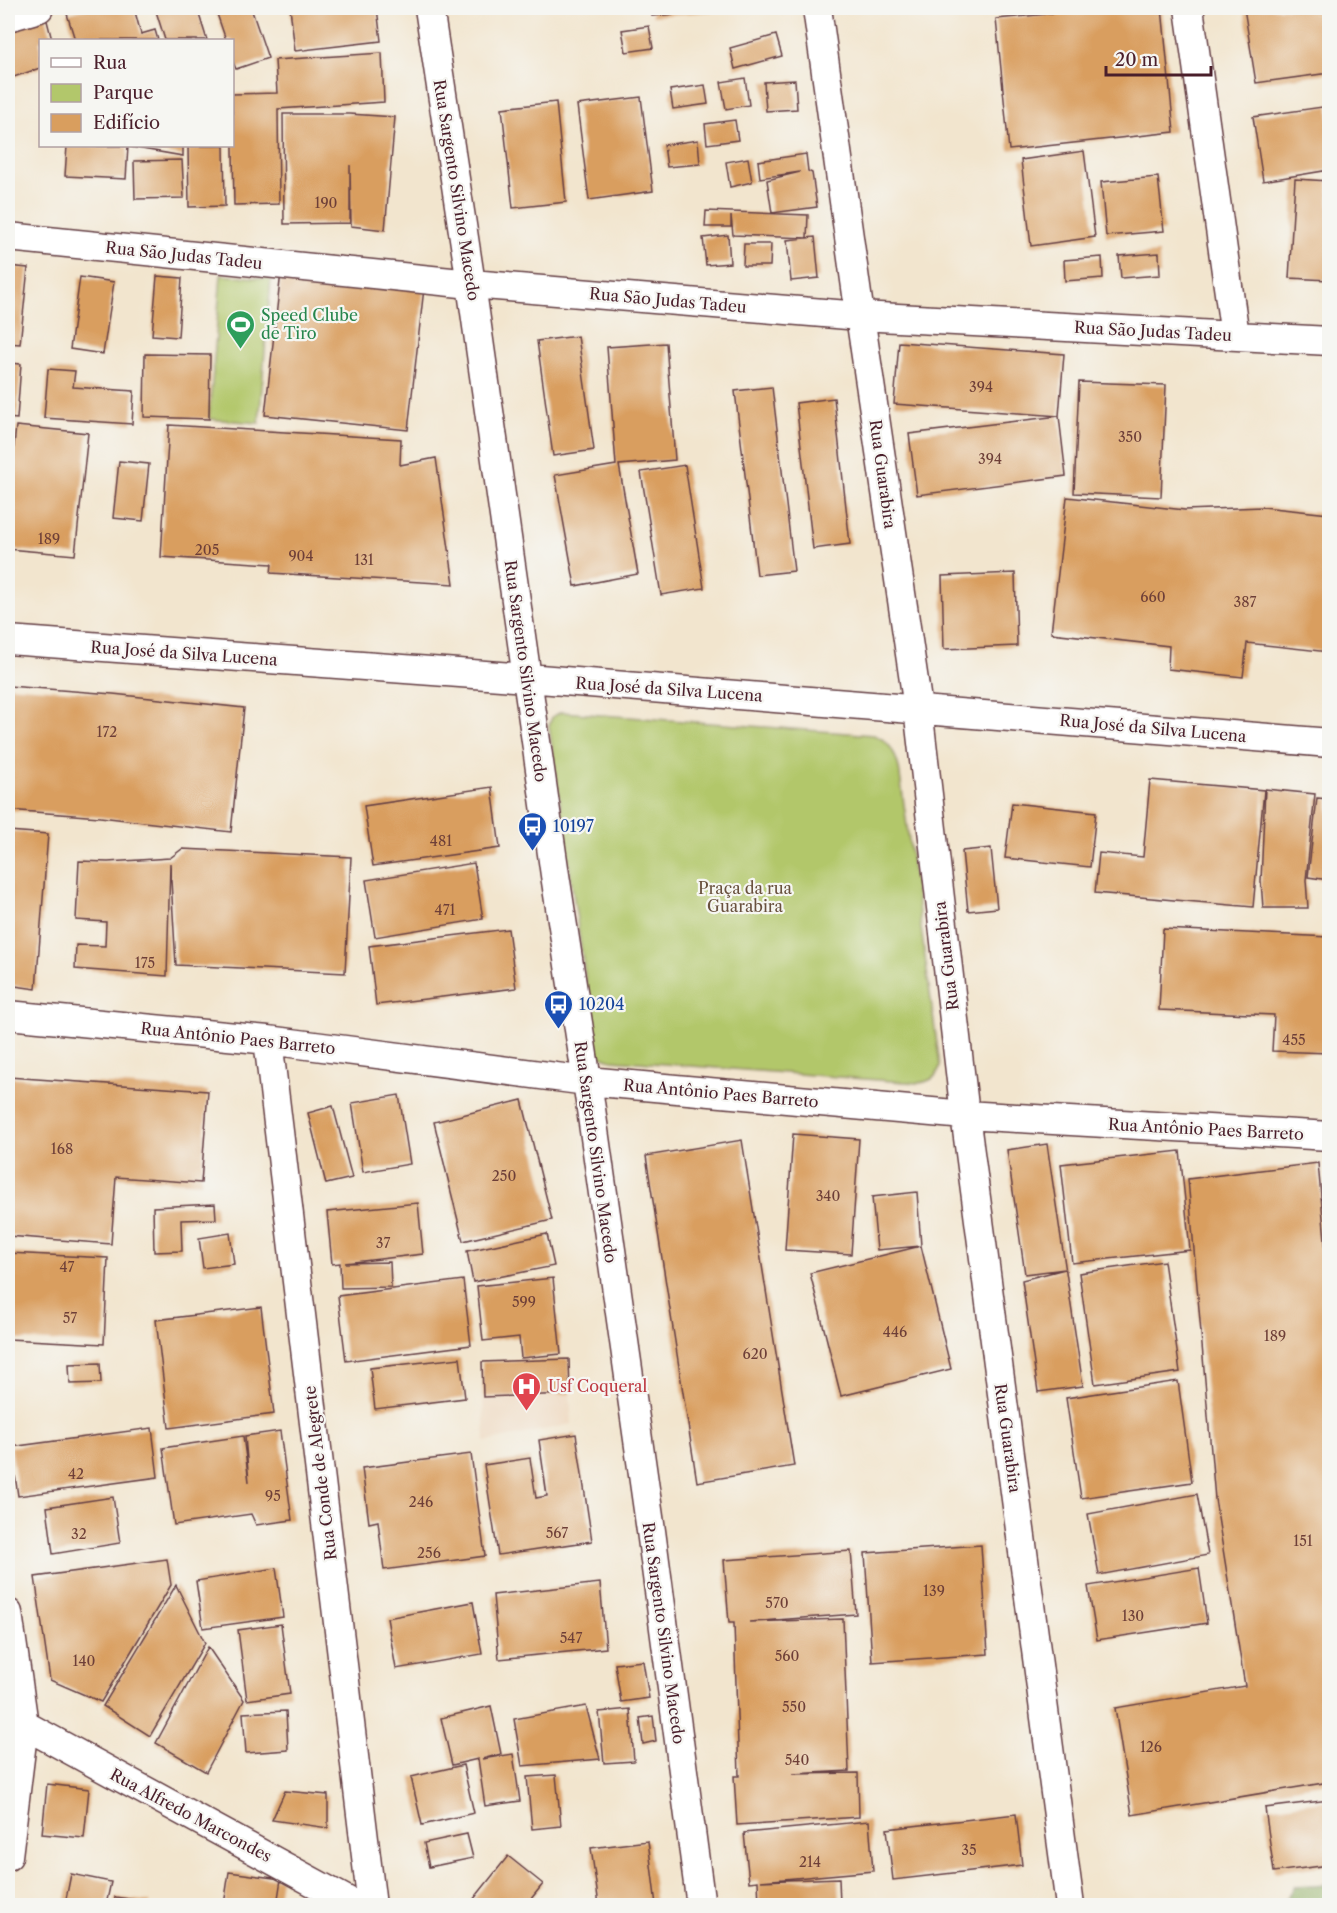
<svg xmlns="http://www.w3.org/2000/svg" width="1337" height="1913" viewBox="0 0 1337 1913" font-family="'Libre Caslon Text',serif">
<rect width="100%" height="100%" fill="#f6f6f2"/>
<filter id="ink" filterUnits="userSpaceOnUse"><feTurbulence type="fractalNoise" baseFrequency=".0167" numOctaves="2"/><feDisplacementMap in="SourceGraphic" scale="12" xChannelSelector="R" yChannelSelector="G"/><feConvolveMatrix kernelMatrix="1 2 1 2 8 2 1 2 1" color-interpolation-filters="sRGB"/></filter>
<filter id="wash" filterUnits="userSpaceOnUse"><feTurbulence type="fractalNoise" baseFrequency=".008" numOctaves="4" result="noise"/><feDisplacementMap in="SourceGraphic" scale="24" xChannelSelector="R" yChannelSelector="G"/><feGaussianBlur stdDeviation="1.35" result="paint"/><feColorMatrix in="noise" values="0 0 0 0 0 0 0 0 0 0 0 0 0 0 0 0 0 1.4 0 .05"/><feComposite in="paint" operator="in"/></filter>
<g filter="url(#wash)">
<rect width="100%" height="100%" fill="#f2e5ce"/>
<path fill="#eed6bb" d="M570,1394L572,1424L485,1442L483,1397Z"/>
<path fill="#b2c76b" stroke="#7e734b" stroke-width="1.5" d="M221,275L271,279L259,423L209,419Z
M561,712L874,735C890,741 895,753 899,768L940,1066C938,1077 929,1082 918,1083L612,1060L600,1056L595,1045L549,726L552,717Z"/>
<path fill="#8dac5f" stroke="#6c6645" stroke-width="1.5" d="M1329,1885V1905H1281L1294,1887Z"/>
<g id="blocks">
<path fill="#d99e5e" d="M89,8H134L141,34L155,30L158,40H75L67,14Z
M155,8H197L207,40H165Z
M215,8H251L268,58L236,69L232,60V40H226Z
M290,8H377L381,41L295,51Z
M652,8H740V9L652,16Z
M1109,8H1162L1174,132L1009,150L996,19Z
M1244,8H1329V73L1256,83Z
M45,13L52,40H40V68L8,79V26Z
M649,26L653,48L626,52L622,30Z
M776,35L782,56L735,69L730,48Z
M382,53L384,102L278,109L279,204L234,205L232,94L277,93L275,60Z
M745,78L749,105L726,109L721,82Z
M795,80L797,109L766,111L764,82Z
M705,85L708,104L673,109L670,90Z
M641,97L653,191L589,200L577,105Z
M556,102L566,202L513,208L502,108Z
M1329,106V170L1263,181L1253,117Z
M283,114H349L395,117L385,230L351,226L350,165V223L284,224Z
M735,120L738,140L707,144L705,124Z
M698,140L700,164L667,167L664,145Z
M67,146H128L126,179L65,176Z
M131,146H183V156L131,147Z
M188,146H224L225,206L189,207Z
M1084,151L1095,237L1031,246L1021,160Z
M806,154L808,171L812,173L817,207L772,213L767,180L800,172L760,178L758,161Z
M748,158L752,182L730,187L726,162Z
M182,160L184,198L135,199L134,161Z
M1158,177L1164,231L1106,236L1101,182Z
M1295,179L1329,181V280L1289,278Z
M706,211L808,215L807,238L733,235L731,216V227H705Z
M728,235L730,263L706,265L703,238Z
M815,237L819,278L791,281L787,240Z
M744,244H771L770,266H743Z
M1159,253L1160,275L1121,278L1119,256Z
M1102,257L1103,278L1065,281L1064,260Z
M8,266L28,268L20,344L8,343Z
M281,272L424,288L408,430L265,415Z
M157,276L182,278L178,337L152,335Z
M80,277L114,282L103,354L70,349Z
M578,336L594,450L553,456L537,341Z
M899,342L1064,354L1059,416L1066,476L917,495L909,434L1059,416L894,404Z
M666,343L675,460L619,465L638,574L575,586L555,475L616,465L607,347Z
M145,354L210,355L209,419L144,417Z
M8,363L21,364L17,419L8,418Z
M48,369L75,371L73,387L134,391L132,424L44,418Z
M1079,382L1166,385L1161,497L1074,493Z
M772,387L794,571L757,575L735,391Z
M834,398L850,544L813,549L796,403Z
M169,425L401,439L400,465L436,458L454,584L271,573L272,564L161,557Z
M16,426L88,433L75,555L8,549V505Z
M119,461L149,464L143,521L113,518Z
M685,465L704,588L661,595L641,472Z
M1067,497L1185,510L1263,507L1329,514V652L1247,643L1243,677L1168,669L1169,646L1051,633Z
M1015,573L1017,646L944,649L942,576Z
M8,686L113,694L244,708L231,832L100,817L8,810Z
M1150,780L1264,790L1253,907L1095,893L1099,853L1143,857Z
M492,787L500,848L373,866L364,806Z
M1265,789L1315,794L1306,880L1308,908H1263L1261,881Z
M1317,798L1329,799V880L1308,877Z
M1012,803L1096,812L1090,867L1005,858Z
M8,831L48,834L36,989L8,985Z
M991,848L997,908L968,911L962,851Z
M182,849L351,857L345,973L176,965L170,863L167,976L75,969L76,945L105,946L106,922L76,920L79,861L108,862L170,858Z
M474,863L483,919L375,937L366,880Z
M508,929L516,988L376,1005L369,946Z
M1163,929L1329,937V1053L1272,1051L1274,1015L1159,1010Z
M8,1077L208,1091L201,1183L116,1177L111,1244L8,1236Z
M399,1095L410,1164L363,1172L352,1103Z
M522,1100L552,1220L463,1241L434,1122Z
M333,1106L352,1178L326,1184L308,1113Z
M793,1134L859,1139L851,1254L785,1250Z
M742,1140L794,1466L697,1482L646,1156Z
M1047,1144L1083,1386L1038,1392L1022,1280L1065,1269L1025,1274L1007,1150Z
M1180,1151L1190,1250L1072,1263L1061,1164Z
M1318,1163L1329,1284V1782L1132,1815L1115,1708L1245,1686L1215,1499L1188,1179Z
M917,1192L921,1246L951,1369L841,1396L810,1273L921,1246L877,1250L872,1197Z
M418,1203L423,1254L345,1263L390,1262L391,1287L341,1288L340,1263L332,1264L327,1212Z
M215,1204L216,1219L181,1220L182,1251L154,1252L153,1207Z
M230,1233L234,1264L203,1268L199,1238Z
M547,1234L554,1266L473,1282L467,1251Z
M8,1253L108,1258L104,1344L8,1339Z
M1164,1261L1180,1372L1095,1384L1079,1273Z
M553,1278L561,1354L521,1358L519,1337L483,1341L477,1286Z
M463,1280L471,1345L346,1361L338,1296Z
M261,1307L274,1414L169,1428L156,1320Z
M460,1358L465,1398L375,1409L370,1368Z
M569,1359L570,1394L483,1397L482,1362Z
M100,1363L101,1383L70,1384L69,1364Z
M1178,1381L1192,1482L1081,1498L1066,1398Z
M152,1428L158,1477L18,1496L11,1447Z
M280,1431L292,1520L256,1525L251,1514L174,1525L163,1448L243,1436L249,1482L245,1436Z
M576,1434L592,1541L498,1555L484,1465L530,1458L536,1498L547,1496L539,1440Z
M471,1454L485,1556L384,1570L378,1521L369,1523L362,1468Z
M1197,1494L1208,1555L1099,1575L1088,1514Z
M113,1497L120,1543L53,1554L47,1507Z
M981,1545L988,1654L872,1662L865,1553Z
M851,1551L856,1614L749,1622L843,1619L849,1771L793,1774L858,1773L859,1817L737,1825L734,1776H739L734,1623H729L724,1560Z
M167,1559L171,1585L101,1702L50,1680L35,1577Z
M276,1568L283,1617L203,1628L196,1581Z
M1199,1568L1207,1623L1097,1640L1088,1586Z
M600,1583L606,1648L499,1659L493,1595Z
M176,1585L205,1643L150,1736L103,1706Z
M473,1602L482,1654L396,1669L387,1618Z
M281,1624L290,1694L247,1700L238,1630Z
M208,1647L244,1700L206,1772L156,1743Z
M643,1661L649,1698L621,1702L615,1664Z
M491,1706L501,1754L482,1759L513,1754L520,1801L485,1806L478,1759L452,1765L441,1718Z
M586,1706L600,1759L522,1766L514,1719Z
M630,1709L634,1761L604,1763L599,1712Z
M286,1711L288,1750L246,1753L243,1713Z
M653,1716L656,1741L643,1744L640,1718Z
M463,1765L474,1813L422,1825L411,1777Z
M556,1775L561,1826L532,1829L527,1777Z
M47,1784L89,1789L84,1838L42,1834Z
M285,1791L328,1795V1828L272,1820Z
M1329,1800V1865L1274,1872L1265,1808Z
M1016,1814L1022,1865L893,1880L887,1829Z
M869,1821L873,1871L761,1881L839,1878L840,1905H759L758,1881L749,1882L744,1833Z
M467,1834L473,1858L429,1867L424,1843Z
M648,1841L656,1905H599L591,1848Z
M508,1856L543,1884L526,1905H469Z
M229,1872L281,1879L277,1905H224Z
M71,1874L111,1882L106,1905H74L65,1904Z
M115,1897L150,1902V1905H114Z"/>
</g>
</g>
<g filter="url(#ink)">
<use href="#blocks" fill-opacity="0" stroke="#633d43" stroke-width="1.5"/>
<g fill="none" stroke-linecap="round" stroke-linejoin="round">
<defs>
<path id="minor" d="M429,8L471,284L555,875L587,1081L651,1531L701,1906
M817,8L860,316L918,708L965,1115L1070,1906
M1189,8L1235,336
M8,17L39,8
M8,237L471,284L860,316L1330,341
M8,640L527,678L1330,743
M8,1015L268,1040L587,1081L965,1115L1330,1136
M268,1040L372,1906
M8,1613L24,1725L8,1856
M8,1716L357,1906"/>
</defs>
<use href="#minor" stroke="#633d43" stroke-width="31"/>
<use href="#minor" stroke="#fff" stroke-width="28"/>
</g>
</g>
<defs>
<symbol id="stadium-pin" viewBox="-11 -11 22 30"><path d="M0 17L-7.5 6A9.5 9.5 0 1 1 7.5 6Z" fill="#2e9e5b" stroke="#f6f6f2"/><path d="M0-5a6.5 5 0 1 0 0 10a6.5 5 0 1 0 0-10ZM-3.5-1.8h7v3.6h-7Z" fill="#fff"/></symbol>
<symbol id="bus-pin" viewBox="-11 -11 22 30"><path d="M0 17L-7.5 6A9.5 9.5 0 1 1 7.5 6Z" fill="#1a4fb4" stroke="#f6f6f2"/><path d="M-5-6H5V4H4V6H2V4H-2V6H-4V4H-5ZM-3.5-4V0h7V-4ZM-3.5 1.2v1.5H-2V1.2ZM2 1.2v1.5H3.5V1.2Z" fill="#fff"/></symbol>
<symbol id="hospital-pin" viewBox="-11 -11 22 30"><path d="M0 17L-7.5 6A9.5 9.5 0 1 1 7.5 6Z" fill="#e0444e" stroke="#f6f6f2"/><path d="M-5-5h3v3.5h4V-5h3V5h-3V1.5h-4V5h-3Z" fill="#fff"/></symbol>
</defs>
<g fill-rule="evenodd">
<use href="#stadium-pin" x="224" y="308" width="33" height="45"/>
<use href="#bus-pin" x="516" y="810" width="33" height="45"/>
<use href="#bus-pin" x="542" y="988" width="33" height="45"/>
<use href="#hospital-pin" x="510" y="1370" width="33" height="45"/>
</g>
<g text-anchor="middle" stroke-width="4.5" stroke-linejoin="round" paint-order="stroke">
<g font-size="14" fill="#6e3f38">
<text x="326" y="208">190</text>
<text x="981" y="392">394</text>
<text x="1130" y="442">350</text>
<text x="990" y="464">394</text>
<text x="49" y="544">189</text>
<text x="207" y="555">205</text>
<text x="301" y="561">904</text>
<text x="364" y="565">131</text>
<text x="1153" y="602">660</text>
<text x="1245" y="607">387</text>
<text x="107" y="737">172</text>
<text x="441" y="846">481</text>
<text x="445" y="915">471</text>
<text x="145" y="968">175</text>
<text x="1294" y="1045">455</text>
<text x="62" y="1154">168</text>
<text x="504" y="1181">250</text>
<text x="828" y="1201">340</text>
<text x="383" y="1248">37</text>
<text x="67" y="1272">47</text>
<text x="524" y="1307">599</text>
<text x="70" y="1323">57</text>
<text x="895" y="1337">446</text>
<text x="1275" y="1341">189</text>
<text x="755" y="1359">620</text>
<text x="76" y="1479">42</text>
<text x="273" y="1501">95</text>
<text x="421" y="1507">246</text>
<text x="557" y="1538">567</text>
<text x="79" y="1539">32</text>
<text x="1303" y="1546">151</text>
<text x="429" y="1558">256</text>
<text x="934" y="1596">139</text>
<text x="777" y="1608">570</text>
<text x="1133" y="1621">130</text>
<text x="571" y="1643">547</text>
<text x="787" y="1661">560</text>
<text x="84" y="1666">140</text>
<text x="794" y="1712">550</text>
<text x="1151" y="1752">126</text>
<text x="797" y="1765">540</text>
<text x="969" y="1855">35</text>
<text x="810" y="1867">214</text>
</g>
<g font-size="16" fill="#4a1f2b" stroke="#f6f6f2">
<text transform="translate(457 190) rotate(81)" y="6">Rua Sargento Silvino Macedo</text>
<text transform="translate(184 255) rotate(6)" y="6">Rua São Judas Tadeu</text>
<text transform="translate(668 300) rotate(5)" y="6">Rua São Judas Tadeu</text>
<text transform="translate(1153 331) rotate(3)" y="6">Rua São Judas Tadeu</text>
<text transform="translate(883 474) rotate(82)" y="6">Rua Guarabira</text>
<text transform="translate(184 653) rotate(4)" y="6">Rua José da Silva Lucena</text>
<text transform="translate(526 671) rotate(82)" y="6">Rua Sargento Silvino Macedo</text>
<text transform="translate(669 689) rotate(4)" y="6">Rua José da Silva Lucena</text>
<text transform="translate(1153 728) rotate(5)" y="6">Rua José da Silva Lucena</text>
<text transform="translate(946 956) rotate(-97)" y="6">Rua Guarabira</text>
<text transform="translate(238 1038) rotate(6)" y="6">Rua Antônio Paes Barreto</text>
<text transform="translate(721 1093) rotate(5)" y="6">Rua Antônio Paes Barreto</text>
<text transform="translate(1206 1129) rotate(3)" y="6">Rua Antônio Paes Barreto</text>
<text transform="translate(596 1152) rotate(82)" y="6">Rua Sargento Silvino Macedo</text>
<text transform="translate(1008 1438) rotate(82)" y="6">Rua Guarabira</text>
<text transform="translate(320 1473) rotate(-97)" y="6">Rua Conde de Alegrete</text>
<text transform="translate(664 1633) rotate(82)" y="6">Rua Sargento Silvino Macedo</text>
<text transform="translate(191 1815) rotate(28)" y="6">Rua Alfredo Marcondes</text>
</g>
<g font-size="16" fill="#27864d" stroke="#f6f6f2" text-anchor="start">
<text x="261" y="321">Speed Clube<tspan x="261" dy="18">de Tiro</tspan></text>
</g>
<g font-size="16" fill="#164399" stroke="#f6f6f2" text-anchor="start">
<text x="553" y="832">10197</text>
<text x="579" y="1010">10204</text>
</g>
<g font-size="16" fill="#69513e" stroke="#f6f6f2">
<text x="745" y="894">Praça da rua<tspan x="745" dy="18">Guarabira</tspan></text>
</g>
<g font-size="16" fill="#be3a42" stroke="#f6f6f2" text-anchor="start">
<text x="548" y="1392">Usf Coqueral</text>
</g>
</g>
<rect width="1337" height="1913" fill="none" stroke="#f6f6f2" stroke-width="30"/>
<rect x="39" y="39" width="195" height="108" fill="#f6f6f2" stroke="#b1a0a2" stroke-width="1.5"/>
<rect x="51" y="58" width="30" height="9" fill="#ffffff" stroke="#b1a0a2" stroke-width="1.5"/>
<text x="93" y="69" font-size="18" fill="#4a1f2b">Rua</text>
<rect x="51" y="84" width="30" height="18" fill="#b2c76b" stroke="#b1a0a2" stroke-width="1.5"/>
<text x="93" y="99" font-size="18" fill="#4a1f2b">Parque</text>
<rect x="51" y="114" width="30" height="18" fill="#d99e5e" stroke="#b1a0a2" stroke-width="1.5"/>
<text x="93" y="129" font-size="18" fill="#4a1f2b">Edifício</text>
<path d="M1106 66v9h105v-9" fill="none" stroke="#4a1f2b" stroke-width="3"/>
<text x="1115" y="66" font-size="18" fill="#4a1f2b" stroke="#f6f6f2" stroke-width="4.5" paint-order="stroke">20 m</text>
</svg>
